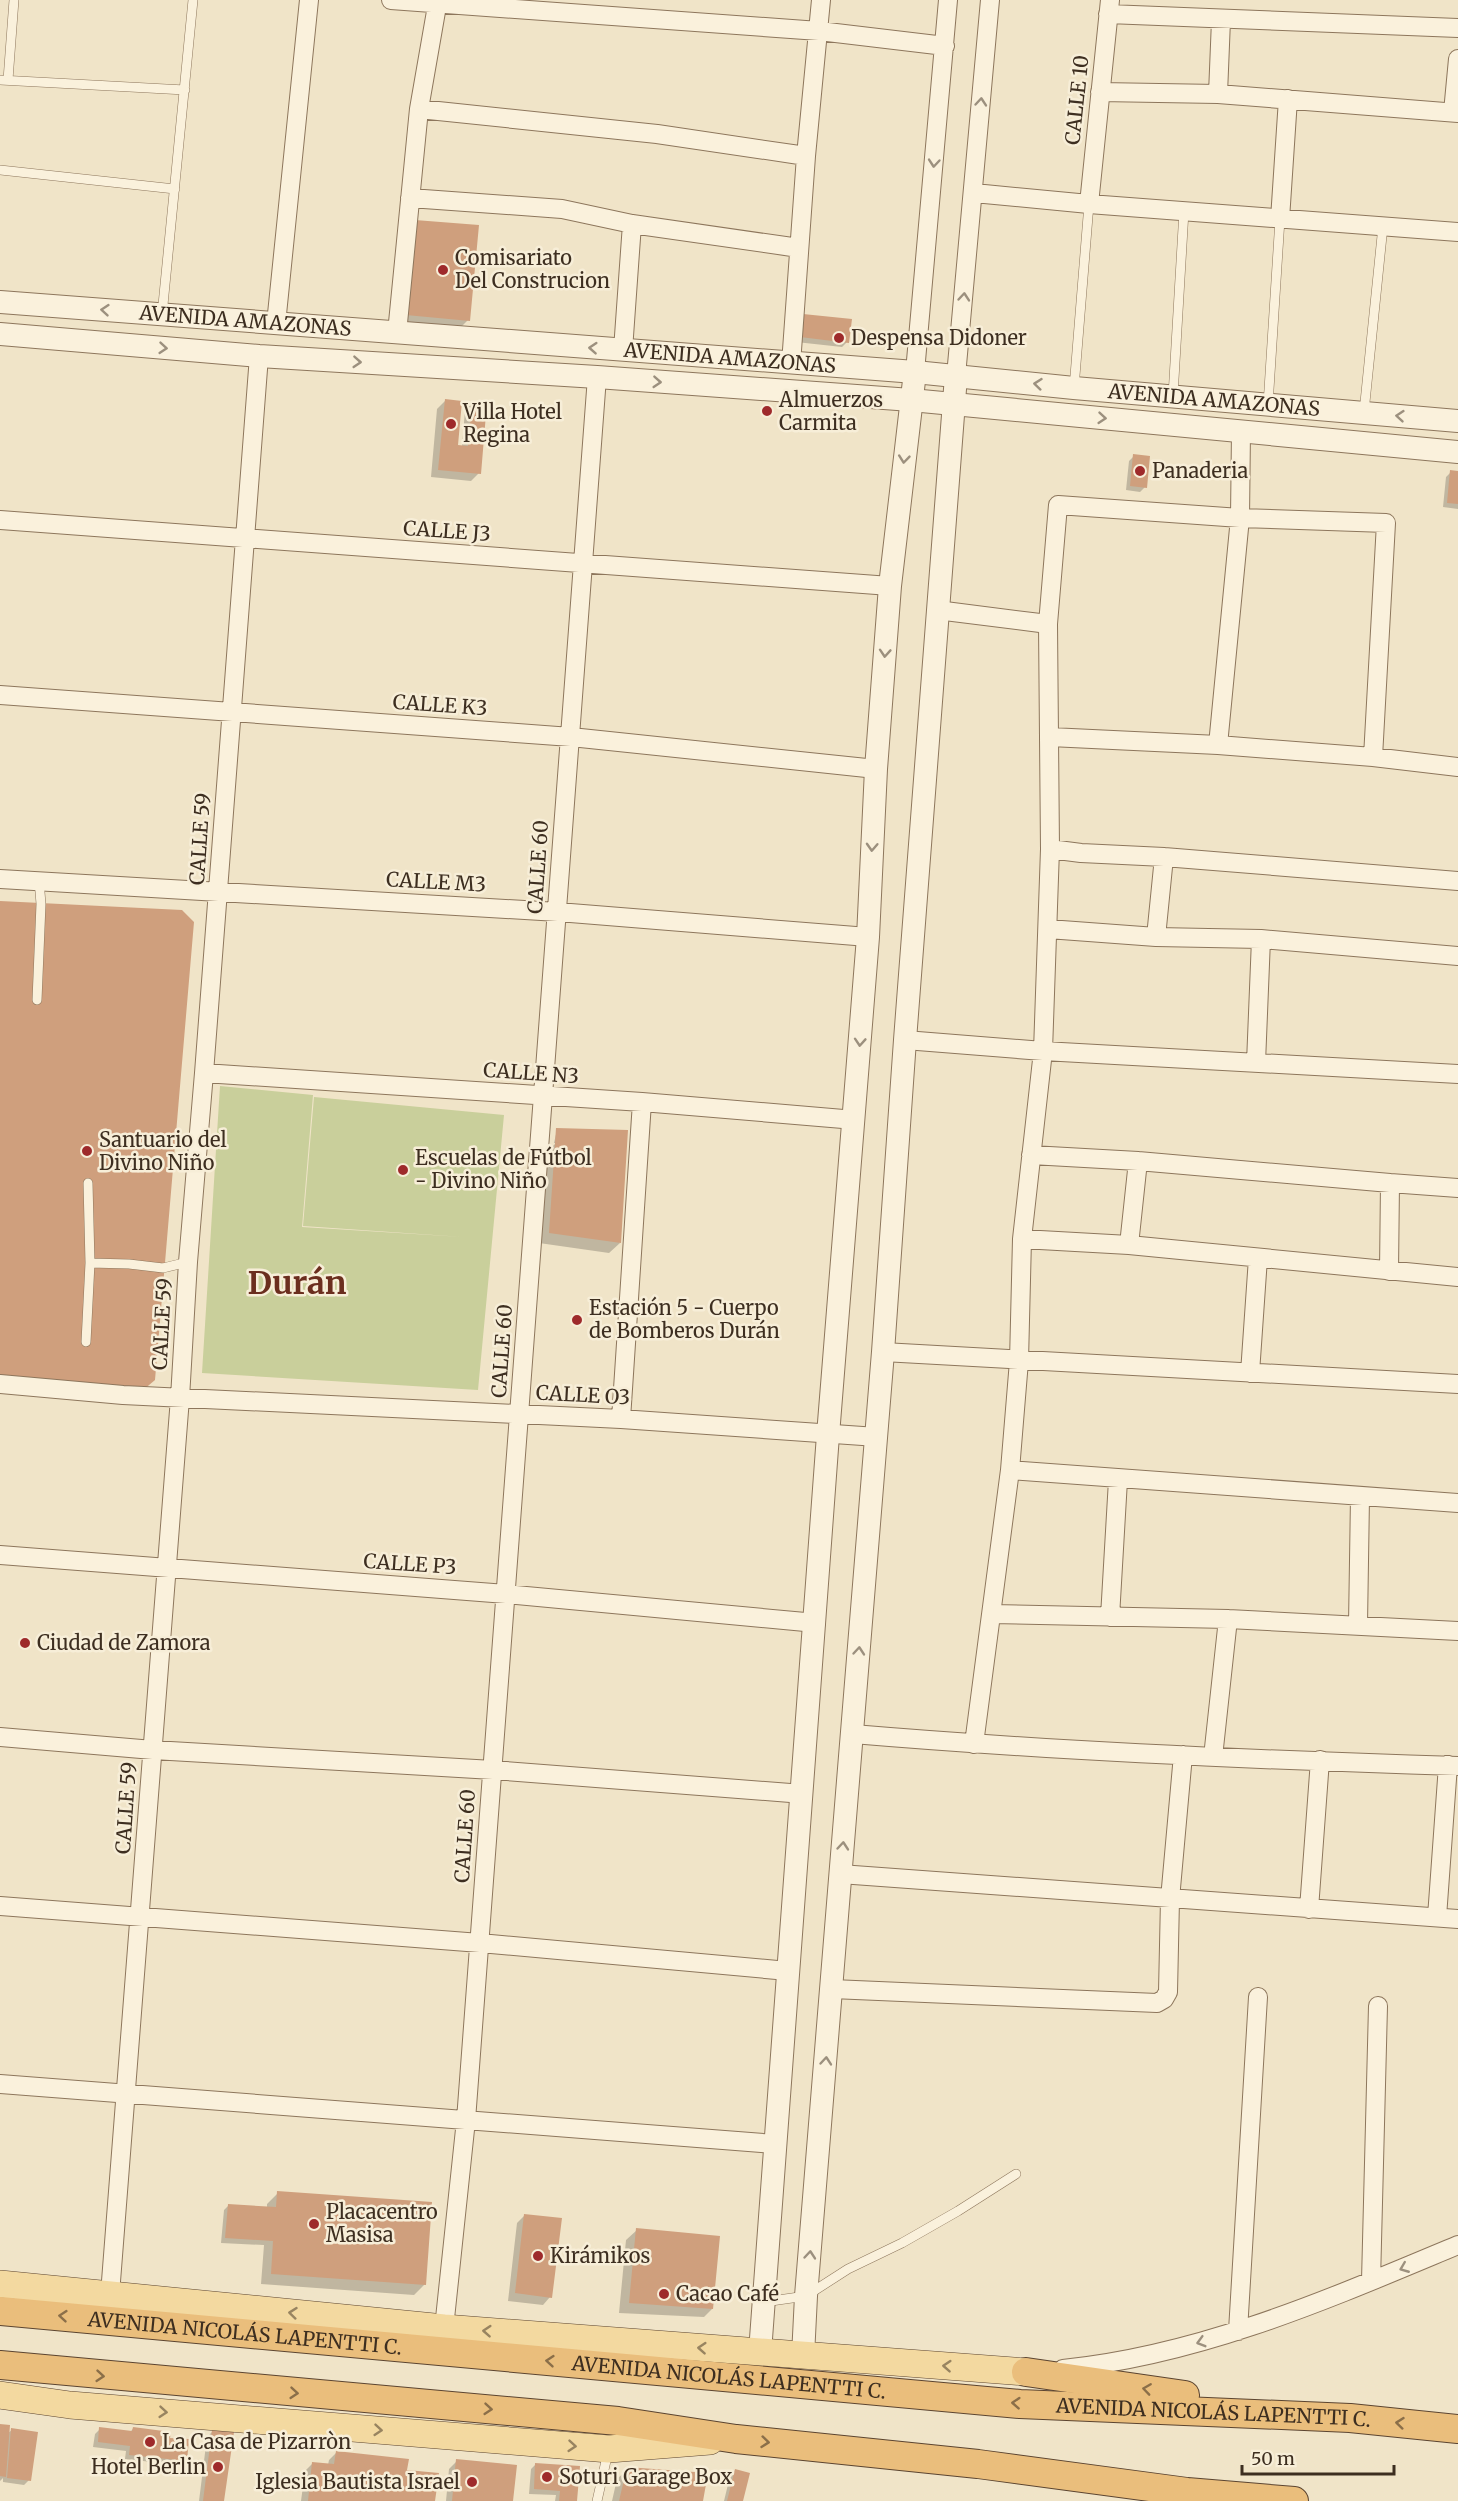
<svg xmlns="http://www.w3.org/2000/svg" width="1458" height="2501" viewBox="0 0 1458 2501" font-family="Merriweather,serif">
<rect width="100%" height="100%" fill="#f0e4c8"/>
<path fill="#c9cf9b" d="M220,1086L313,1095L302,1227L463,1237L303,1226L314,1097L504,1115L478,1390L202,1373Z"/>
<path fill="#0003" d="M478,227L468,320L460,328L399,322Z
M804,316L847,342L842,347L796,342Z
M445,401L457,447H462L465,410L473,402L479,473L471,481L431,477L437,409Z
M1134,456L1145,487L1140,492L1126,490L1129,461Z
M1451,472H1458V509L1443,507L1446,477Z
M557,1130L620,1243L609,1253L539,1243L545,1154L556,1143H554Z
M278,2193L425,2284L414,2295L261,2284L264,2245L221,2243L224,2210L229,2205L267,2208V2204Z
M525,2215L550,2297L543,2305L508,2301L517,2223Z
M637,2230L712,2309L704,2317L619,2313L626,2240Z
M0,2426L8,2433L12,2430L29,2480L24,2485L3,2482V2478L0,2481Z
M100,2429L130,2432L133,2429L185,2460L183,2462L164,2460L161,2463L125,2459L126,2451L93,2447L95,2434Z
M212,2432L223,2501H199L207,2437Z
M336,2453L406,2471L434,2501H301L305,2471L313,2463L328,2465L329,2460Z
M457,2461L511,2501H446L449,2469Z
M536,2464L575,2501H555L556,2495L529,2494L531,2469Z
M628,2469L702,2501H612L617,2479Z
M735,2471L742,2501H724L730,2476Z"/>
<path fill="#cf9f7d" d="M415,220L479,225L470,321L406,315Z
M803,314L852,319L849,343L800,337Z
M445,399L462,401L458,445L468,446L472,401L487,402L481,474L438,470Z
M1133,454L1150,456L1147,488L1130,486Z
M1450,470L1458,471V504L1447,503Z
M0,901L182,910L194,922L155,1380L142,1391L0,1380Z
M556,1128L628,1130L621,1243L549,1233Z
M277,2191L432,2202L426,2285L271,2274L273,2241L225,2238L228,2204L276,2207Z
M524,2214L562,2218L552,2298L515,2293Z
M636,2228L720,2236L713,2309L629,2303Z
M0,2424L10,2425L6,2477L0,2476Z
M99,2427L132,2431L133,2427L171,2432L170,2438L189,2439L187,2461L129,2455L130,2446L98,2442Z
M11,2428L38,2432L31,2481L7,2478Z
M212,2430L234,2432L224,2501H203Z
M336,2451L409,2459L407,2470L439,2473L435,2501H308L312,2462L334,2464Z
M456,2459L517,2465L513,2501H452Z
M535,2463L580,2466L577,2501H559L560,2491L534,2489Z
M627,2467L708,2473L703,2501H619Z
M735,2469L750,2473L743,2501H727Z"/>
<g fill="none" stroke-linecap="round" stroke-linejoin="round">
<defs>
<path id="service" d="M0,80L185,90
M8,80L14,0
M0,170L175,189
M162,315L193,0
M1074,388L1089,204
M1173,396L1184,211
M1268,405L1280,219
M1364,412L1383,226
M37,1000L41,904L39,880
M88,1183L90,1263L129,1264L163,1268L188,1262
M86,1342L90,1263
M764,2302L806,2296L848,2269L902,2243L958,2211L1016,2174
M597,2501L608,2452"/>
<path id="minor" d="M391,0L819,31L945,46
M1108,14L1458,28
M1100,92L1218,94L1458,113
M1218,94L1221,20
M419,109L657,134L806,156
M1453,112L1458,59
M974,193L1089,204L1458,232
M410,198L562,209L632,224
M1089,204L1110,0
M1280,219L1288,99
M276,324L309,0
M397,333L419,109L438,0
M623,350L632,224L799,248
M791,364L806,156L821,0
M915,372L948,0
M956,376L990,0
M0,520L890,586
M937,610L1048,624
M0,695L571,737L876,769
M1218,745L1240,518L1241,431
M1373,757L1458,767
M1050,849L1081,853L1164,857L1458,881
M0,879L558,912L868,937
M1048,929L1156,937L1164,857
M1156,937L1261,939L1256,1063
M1261,939L1458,956
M905,1040L1043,1051L1458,1074
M204,1073L642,1102L855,1120
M1031,1155L1138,1161L1390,1183L1389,1271
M1138,1161L1129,1245L1458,1277
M1390,1183L1458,1188
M1022,1239L1129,1245
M883,1352L1458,1384
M1250,1373L1258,1258
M0,1384L123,1395L621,1419L877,1437
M621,1419L642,1102
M1010,1470L1458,1503
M0,1555L506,1594L816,1623
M991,1614L1228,1619L1458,1631
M1110,1617L1118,1480
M1358,1625L1360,1497
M853,1734C1054,1751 1256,1760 1458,1766
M0,1737L153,1750L493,1770L803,1794
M974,1744L1010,1470L1019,1361L1022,1239L1043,1051L1050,849L1048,624L1058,505L1240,518L1386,523L1373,757L1218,745L1050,737
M1213,1757L1228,1619
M840,1874L1458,1919
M0,1906L480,1943L788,1971
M1309,1909L1320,1760
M1437,1917L1448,1765
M832,1989L1157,2003L1164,1999L1168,1992L1170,1899L1183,1755
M0,2084L775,2144
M1371,2281L1378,2006
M110,2294L180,1398L188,1262L204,1073L259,356
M444,2328L466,2120L597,377
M1238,2331L1258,1997
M1063,2369C1202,2355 1331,2298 1458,2245"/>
<g id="tertiary">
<path id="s1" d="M0,302L915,372L1074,388L1458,421"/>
<path d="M0,334L259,356L597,377L911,400L1458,452"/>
<path d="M760,2352L828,1435L868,937L876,769L890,586L915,372"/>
<path d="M803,2356L806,2296L883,1352L905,1040L956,376"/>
</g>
<path id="primary" d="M0,2284L444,2328L1026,2372
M0,2395L70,2405L609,2449L710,2441"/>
<g id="trunk">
<path id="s2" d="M0,2311L1020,2404L1350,2418L1458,2429"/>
<path d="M0,2365L618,2421L736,2439L978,2464L1187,2492L1294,2501"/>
<path d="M1026,2372L1185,2395"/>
</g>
</defs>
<use href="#service" stroke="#8d765c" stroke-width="10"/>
<use href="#minor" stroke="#8d765c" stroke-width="20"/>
<use href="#tertiary" stroke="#8d765c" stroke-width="24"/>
<use href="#primary" stroke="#5b4430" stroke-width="28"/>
<use href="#trunk" stroke="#5b4430" stroke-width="30"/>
<use href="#service" stroke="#faf1dc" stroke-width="9"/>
<use href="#minor" stroke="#faf1dc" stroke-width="18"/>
<use href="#tertiary" stroke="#faf1dc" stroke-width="22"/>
<use href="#primary" stroke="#f3d9a0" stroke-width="27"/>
<use href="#trunk" stroke="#eabe7c" stroke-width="28"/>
</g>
<defs><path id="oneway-chevron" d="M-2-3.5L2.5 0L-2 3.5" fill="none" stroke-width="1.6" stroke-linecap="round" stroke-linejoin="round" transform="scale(1.5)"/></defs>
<g stroke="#9c907e">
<use href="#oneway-chevron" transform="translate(981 102) rotate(-85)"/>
<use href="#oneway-chevron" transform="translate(934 163) rotate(95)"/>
<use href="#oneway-chevron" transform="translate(964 297) rotate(-85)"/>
<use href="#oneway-chevron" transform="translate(105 310) rotate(-175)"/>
<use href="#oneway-chevron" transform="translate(163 348) rotate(5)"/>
<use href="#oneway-chevron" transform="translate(593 348) rotate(-176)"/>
<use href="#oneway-chevron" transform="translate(357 362) rotate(4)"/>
<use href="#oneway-chevron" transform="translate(657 382) rotate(4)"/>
<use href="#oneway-chevron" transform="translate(1038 384) rotate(-174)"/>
<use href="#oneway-chevron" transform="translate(1400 416) rotate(-175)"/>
<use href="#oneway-chevron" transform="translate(1102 418) rotate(5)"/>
<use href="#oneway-chevron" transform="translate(904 459) rotate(96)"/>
<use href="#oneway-chevron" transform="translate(885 653) rotate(94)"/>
<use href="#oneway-chevron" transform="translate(872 847) rotate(93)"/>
<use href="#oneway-chevron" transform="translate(860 1042) rotate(94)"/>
<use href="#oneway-chevron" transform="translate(859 1651) rotate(-85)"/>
<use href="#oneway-chevron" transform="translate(843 1846) rotate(-85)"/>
<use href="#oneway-chevron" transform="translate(826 2061) rotate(-85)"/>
<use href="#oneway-chevron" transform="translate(810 2255) rotate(-85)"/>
<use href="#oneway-chevron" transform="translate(1404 2268) rotate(158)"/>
<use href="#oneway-chevron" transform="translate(1201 2342) rotate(164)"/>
</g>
<g stroke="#988460">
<use href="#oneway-chevron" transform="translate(293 2313) rotate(-174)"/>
<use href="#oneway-chevron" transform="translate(487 2331) rotate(-176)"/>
<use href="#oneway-chevron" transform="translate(702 2348) rotate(-176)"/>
<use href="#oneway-chevron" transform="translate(947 2366) rotate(-176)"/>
<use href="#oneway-chevron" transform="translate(163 2412) rotate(5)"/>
<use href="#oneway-chevron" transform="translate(378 2430) rotate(5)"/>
<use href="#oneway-chevron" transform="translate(572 2446) rotate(5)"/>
</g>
<g stroke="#8b6f49">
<use href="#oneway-chevron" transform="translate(63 2316) rotate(-175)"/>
<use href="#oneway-chevron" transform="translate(550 2361) rotate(-175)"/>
<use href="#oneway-chevron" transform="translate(100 2376) rotate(5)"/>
<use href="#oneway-chevron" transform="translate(1147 2389) rotate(-172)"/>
<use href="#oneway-chevron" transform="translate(294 2393) rotate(5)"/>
<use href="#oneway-chevron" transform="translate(1016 2403) rotate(-176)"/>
<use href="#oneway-chevron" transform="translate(488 2409) rotate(5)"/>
<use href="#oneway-chevron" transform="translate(1400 2423) rotate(-174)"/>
<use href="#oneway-chevron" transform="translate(765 2442) rotate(6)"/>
</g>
<g fill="#9e2a2b" stroke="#f7eed8" stroke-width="2">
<circle cx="443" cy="270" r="6"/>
<circle cx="839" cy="338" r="6"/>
<circle cx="767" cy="411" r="6"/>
<circle cx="451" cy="424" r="6"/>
<circle cx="1140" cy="471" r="6"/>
<circle cx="87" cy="1151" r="6"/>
<circle cx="403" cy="1170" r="6"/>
<circle cx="577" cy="1320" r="6"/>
<circle cx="25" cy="1643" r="6"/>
<circle cx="314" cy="2224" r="6"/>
<circle cx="538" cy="2256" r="6"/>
<circle cx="664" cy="2294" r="6"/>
<circle cx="150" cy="2442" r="6"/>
<circle cx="218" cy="2467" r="6"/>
<circle cx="547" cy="2477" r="6"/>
<circle cx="472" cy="2482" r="6"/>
</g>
<g text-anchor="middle" stroke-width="5" stroke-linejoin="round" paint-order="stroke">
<g font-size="20" fill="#3d2e20" stroke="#f7eed8">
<text transform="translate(1077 100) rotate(-84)" y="7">CALLE 10</text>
<text dy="7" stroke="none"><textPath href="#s1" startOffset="246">AVENIDA AMAZONAS</textPath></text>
<text dy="7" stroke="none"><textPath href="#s1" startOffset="732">AVENIDA AMAZONAS</textPath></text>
<text dy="7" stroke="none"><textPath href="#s1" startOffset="1218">AVENIDA AMAZONAS</textPath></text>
<text transform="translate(447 531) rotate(4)" y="7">CALLE J3</text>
<text transform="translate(440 705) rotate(4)" y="7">CALLE K3</text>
<text transform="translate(200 839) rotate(-86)" y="7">CALLE 59</text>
<text transform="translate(538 867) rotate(-86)" y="7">CALLE 60</text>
<text transform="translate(436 882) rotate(3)" y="7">CALLE M3</text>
<text transform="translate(531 1073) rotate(4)" y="7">CALLE N3</text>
<text transform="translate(162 1324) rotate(-87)" y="7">CALLE 59</text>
<text transform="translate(502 1351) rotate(-86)" y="7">CALLE 60</text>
<text transform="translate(583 1395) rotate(3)" y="7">CALLE O3</text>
<text transform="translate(410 1564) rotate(4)" y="7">CALLE P3</text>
<text transform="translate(126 1808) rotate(-86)" y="7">CALLE 59</text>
<text transform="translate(465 1836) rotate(-86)" y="7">CALLE 60</text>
<text dy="7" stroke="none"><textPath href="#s2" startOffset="246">AVENIDA NICOLÁS LAPENTTI C.</textPath></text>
<text dy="7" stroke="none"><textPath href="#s2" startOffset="732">AVENIDA NICOLÁS LAPENTTI C.</textPath></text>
<text dy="7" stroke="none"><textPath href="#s2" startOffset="1218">AVENIDA NICOLÁS LAPENTTI C.</textPath></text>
</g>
<g font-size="20" fill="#3d2e20" stroke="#f7eed8" text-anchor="start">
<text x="455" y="265">Comisariato<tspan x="455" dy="23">Del Construcion</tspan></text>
<text x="851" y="345">Despensa Didoner</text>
<text x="779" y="407">Almuerzos<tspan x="779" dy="23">Carmita</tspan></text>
<text x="463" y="419">Villa Hotel<tspan x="463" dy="23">Regina</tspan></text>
<text x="1152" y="478">Panaderia</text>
<text x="99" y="1147">Santuario del<tspan x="99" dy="23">Divino Niño</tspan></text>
<text x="415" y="1165">Escuelas de Fútbol<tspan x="415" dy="23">- Divino Niño</tspan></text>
<text x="589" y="1315">Estación 5 - Cuerpo<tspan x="589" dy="23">de Bomberos Durán</tspan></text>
<text x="37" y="1650">Ciudad de Zamora</text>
<text x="326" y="2219">Placacentro<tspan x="326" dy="23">Masisa</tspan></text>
<text x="550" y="2263">Kirámikos</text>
<text x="676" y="2301">Cacao Café</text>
<text x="162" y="2449">La Casa de Pizarròn</text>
<text x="206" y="2474" text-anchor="end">Hotel Berlin</text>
<text x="559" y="2484">Soturi Garage Box</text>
<text x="460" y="2489" text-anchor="end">Iglesia Bautista Israel</text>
</g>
<g font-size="32" font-weight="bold" fill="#6b2e1e" stroke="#f7eed8">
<text x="297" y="1294">Durán</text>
</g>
</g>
<path d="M1242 2465v9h152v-9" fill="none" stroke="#3d2e20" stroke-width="3"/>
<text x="1251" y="2465" font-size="18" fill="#3d2e20" stroke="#f7eed8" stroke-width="4.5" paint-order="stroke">50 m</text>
</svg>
